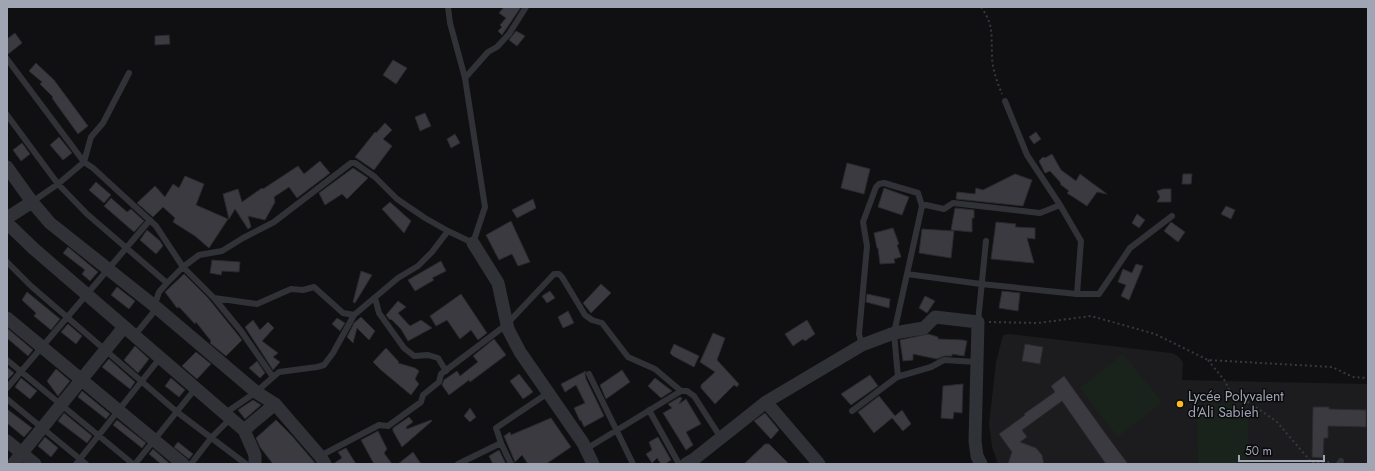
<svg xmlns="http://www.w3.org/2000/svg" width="1375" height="471" viewBox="0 0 1375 471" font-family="Jost,sans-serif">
<rect width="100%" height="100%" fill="#101012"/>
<path fill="#1c1c1f" d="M1010,334L1171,353L1178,356L1183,362L1182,380L1368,384V464H998L992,447L989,424L996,362L1003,335Z"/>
<path fill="#1a221c" d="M1123,354L1162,402L1118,437L1080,388Z
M1197,403H1248L1249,464H1198Z"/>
<path fill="#3a3a40" stroke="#2a2a2e" d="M504,7H521L502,35L498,31L502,27L500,25L506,18L499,13Z
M516,31L525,36L517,46L509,40Z
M15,33L22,43L7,55V39Z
M169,35L170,44L155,45V36Z
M393,60L407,68L396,84L383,75Z
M36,63L54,80L88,126L78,134L52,98L53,97L40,84L42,82L29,71Z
M425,113L431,126L420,131L415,117Z
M385,123L392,130L383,139L392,146L374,170L355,157L375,132L376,133Z
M1036,132L1041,139L1034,144L1029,137Z
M455,134L460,143L451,148L447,139Z
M59,137L72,153L63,160L50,145Z
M22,143L30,154L21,161L13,150Z
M1052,154L1061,170L1076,181L1080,174L1107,194L1097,192L1087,206L1067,193L1069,191L1060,184L1061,183L1050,171L1045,173L1039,161L1043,157L1045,158Z
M320,161L330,173L297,198L289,187L274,197L275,202L265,220L248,216L251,227L248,229L235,209L229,219L223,194L238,189L242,202L262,188L263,189L298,166L304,174Z
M847,163L870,169L864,194L841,188Z
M353,168L368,178L347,199L342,194L325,205L319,193Z
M1015,174L1032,180L1023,206L956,199L957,192L975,194L976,188L983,190Z
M1183,174H1192L1191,184H1182Z
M185,176L204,184L196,205L228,219L209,248L195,236L173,222L175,218L163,207L153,217L137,203L155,186L165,197L173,184L179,188Z
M96,182L111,195L104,203L89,190Z
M884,188L909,197L902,215L878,207Z
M1163,189H1171V202H1157L1160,197L1157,191Z
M111,198L127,212L131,209L144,221L134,232L104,206Z
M533,199L536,208L517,218L512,210Z
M390,202L411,221L404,233L382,209Z
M1226,206L1235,210L1231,219L1221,214Z
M955,208L974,210V218H972V232L951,230Z
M1137,214L1145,220L1139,228L1132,223Z
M511,221L530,262L518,266L512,254L499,260L486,235Z
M996,222L1016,224L1015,227L1035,228V239L1027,238L1034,263L991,259Z
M1171,222L1185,232L1178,242L1164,231Z
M893,228L899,244L897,245L901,257L894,259L895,263L880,264L878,248H877L874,233Z
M922,229L954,231L951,258L919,253Z
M147,230L160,241L163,246L156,254L140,240Z
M68,247L98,272L90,281L82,274L85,270L63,253Z
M212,260L240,262L239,272L222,271L221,275L210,273Z
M441,261L446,271L432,278L434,280L415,291L408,280Z
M1136,264L1143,266L1129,300L1121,296L1126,285L1118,282L1123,269L1132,273Z
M361,271L372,275L355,303L353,302Z
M184,274L208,298L242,340L226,356L210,343L211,341L196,322L195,324L179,307L177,308L165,292Z
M601,284L611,293L591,313L583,303Z
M117,287L135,301L129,309L111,295Z
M550,291L555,298L547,303L542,296Z
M1002,291L1020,293L1018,311L999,308Z
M27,292L60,319L51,330L34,316L36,313L22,300Z
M461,294L487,333L478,340L471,330L460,339L447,320L436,326L430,316Z
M867,294L890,299L889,308L866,302Z
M925,296L935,301L927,313L919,308Z
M398,301L406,307L398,313L410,326L421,320L432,328L408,341L401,329L391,319L390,320L386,315Z
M568,311L574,323L563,328L558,317Z
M361,317L375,331L369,340L357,328L353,343L347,337L354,323Z
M337,318L345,323L340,331L332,324Z
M253,320L260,330L268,322L274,328L262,341L278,353L273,357L280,362L273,370L245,327Z
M807,320L815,334L805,341L803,339L793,346L785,334Z
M68,324L82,336L76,344L61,332Z
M7,328L33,350L28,356L7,338Z
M713,333L725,338L717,360L739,384L737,387L734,385L715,404L701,388V385L715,372L700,362Z
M928,334L938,337V339L963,340L967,341L964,356L952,354V356H944L937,359L913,354V360L903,361L900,340Z
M494,339L506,355L470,382L469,380L449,395L442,385L444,380L457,371L460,376L478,362L473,356Z
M674,344L699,356L694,367L673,356L670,353Z
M1025,344L1043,347L1040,364L1022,361Z
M135,346L149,359L138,373L124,360Z
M386,348L399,362L398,363L415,368L419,371L415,379L419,384L411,395L381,370L373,362Z
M196,352L211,364L197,379L182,366Z
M109,359L135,382L130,389L102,367Z
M257,361L265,373L260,378L249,368Z
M7,367L14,373L7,380Z
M56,369L70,381L58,396L47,381Z
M622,370L630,382L606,399L600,385Z
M586,371L585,374L586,379L604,416L584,427L581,420L580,421L574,408L585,403L576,385L565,392L561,384Z
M519,374L533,392L523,399L510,381Z
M870,375L878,386L851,405L841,394Z
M1064,376L1105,433L1128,464H1106L1062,401L1022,430L1027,437L1020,442L1036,448L1042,455L1044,464H1008L1012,452L999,434L1025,415L1024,414L1055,392L1051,386Z
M21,378L37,391L30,399L15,387Z
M171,378L185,390L179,397L165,386Z
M655,378L668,388L672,391L661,398L648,386Z
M963,384L962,413L954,412L953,419L941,418L943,386Z
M82,391L110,414L106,419L78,397Z
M879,396L895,416L902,410L911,424L903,431L892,418L874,433L858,412Z
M680,397L682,398L679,404L686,399L701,424L686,432L693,445L686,450L663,413L672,408L668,404Z
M253,400L261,405L245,419L238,410Z
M1313,407H1329V409L1366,410V427L1328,426V438H1324L1323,458L1312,457Z
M470,408L476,417L470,422L464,416Z
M7,409L32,428L24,437L7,423Z
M64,413L92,436L87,443L58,421Z
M765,413L779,430L771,439L754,421Z
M409,417L413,422L406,427L407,429L431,420L432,421L402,447L393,431V428Z
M551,418L571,447L546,464H528L522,455L515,462L504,436L510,432L511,435Z
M117,420L146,443L142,448L113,425Z
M276,420L292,436L316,464H273L260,447L256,438Z
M378,431L387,449L384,453L392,464H374L361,440Z
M45,437L58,448L51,457L38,446Z
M658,437L671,460L665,464H661L657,458L652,463L646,454L652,450L649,442Z
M178,442L193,454L189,459L174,447Z
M765,444H769L789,464H744Z
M346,448L356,464H333L342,458L338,452Z
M153,449L170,464H161L149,454Z
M499,450L506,464H493L489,456Z
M413,452L421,464H398Z"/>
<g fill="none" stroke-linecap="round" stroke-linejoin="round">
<path stroke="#37393f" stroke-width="2" stroke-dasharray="2 3" stroke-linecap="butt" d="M981,7C994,25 991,34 992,55C992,68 997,82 1002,94
M989,322L1038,323L1091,316L1155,334L1208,360L1332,367L1353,377L1368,378
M1208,360L1225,381L1232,396L1250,403L1277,422L1312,463L1331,462"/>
<path stroke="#313237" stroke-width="6" d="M7,59L84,162
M465,78L488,52L497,47L509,34L526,7
M1005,101L1027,155L1060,205L1081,241L1077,294
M7,115L58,184L87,214L167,283
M84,162L91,137L103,123L129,73
M32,202L58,184L84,162L93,168L156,226L183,267L214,298L257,304L291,289L303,290L314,287L343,313L354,315
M7,262L31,286L177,412L246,464
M907,274L981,284L1077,294H1099L1130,248L1172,216
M214,298L241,331L273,377
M375,298L379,313L404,348L414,356L428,355L438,358L446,371
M978,322L986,241
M134,336L157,308L156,301L159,292L167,283L183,267L199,255L222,251L243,238L274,222L351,163H355L375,177L397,199L425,218L448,231L473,243L485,207L465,78L450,23L448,7
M862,345L859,334L867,246L863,222L876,187L879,184L884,183L918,193L922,206
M7,360L133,464
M589,374L633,464
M898,377L894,333L922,206L926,205L944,209L953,203L1040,213L1060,205
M7,388L150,220
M7,399L86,464
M649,410L679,464
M852,411L897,377L931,367L944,360L976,362
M224,414L256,392L279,372L317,367L324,365L333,353L354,315L398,278L418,266L432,252L448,231
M501,443L511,464
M586,449L681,391H687L694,396L721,438
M320,456L379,425L388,426L421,402L423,395L439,382L441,374L506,325L554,274H559L562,277L585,315L592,320L602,323L628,357L655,369L681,391
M76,464L160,358
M135,464L195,389
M191,464L211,438L230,419
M458,464L501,443L496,428L548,393
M1339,464L1341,461"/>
<path stroke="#313237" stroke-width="13" d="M7,167L32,202L50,223L157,308L256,392L275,404L320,456L325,464
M7,218L32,202
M7,223L34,249L244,430
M473,243L498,283L508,329L520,352L583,443L593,464
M7,318L183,464
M766,402L819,464
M7,441L35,464
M13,464L124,327
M255,464V455L244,430L275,404
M686,464L693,460L766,402L862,345L894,333L924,328L935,317L978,322L975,441L977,456L981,464"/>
</g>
<circle fill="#ffbb1b" stroke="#0b0b0d" stroke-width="1.5" cx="1180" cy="404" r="4"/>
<g text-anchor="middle" stroke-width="3" stroke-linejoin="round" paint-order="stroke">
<g font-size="14" fill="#a0a5b4" stroke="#0b0b0d" text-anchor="start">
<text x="1188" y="401">Lycée Polyvalent<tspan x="1188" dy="16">d'Ali Sabieh</tspan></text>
</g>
</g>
<rect width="1375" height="471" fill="none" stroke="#a0a5b4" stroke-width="16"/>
<path d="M1239 455v6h85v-6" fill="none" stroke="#a0a5b4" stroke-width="2"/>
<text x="1245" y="455" font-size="12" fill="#a0a5b4" stroke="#0b0b0d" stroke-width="3" paint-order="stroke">50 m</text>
</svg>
